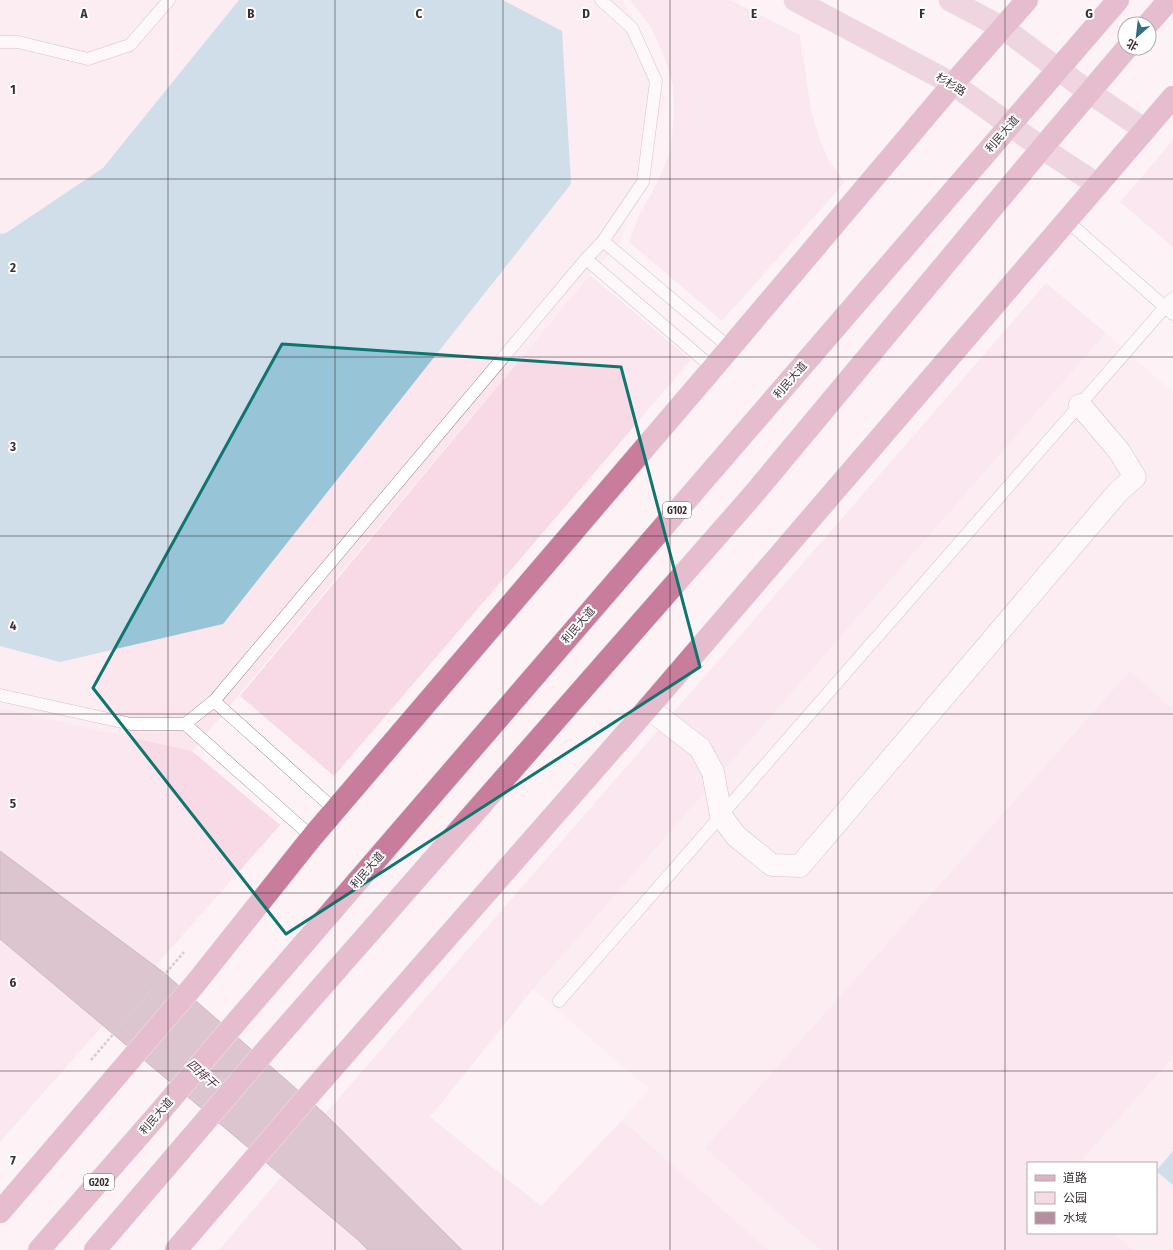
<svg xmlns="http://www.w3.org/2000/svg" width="1173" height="1250" viewBox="0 0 1173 1250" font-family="'Fira Sans Condensed','Noto Sans SC',sans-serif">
<rect width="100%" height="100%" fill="#fdf3f7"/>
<path fill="#fbe6ee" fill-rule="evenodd" d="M0,0H623L638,27L665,99L621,242L590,275L192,751L0,708Z
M1106,333L1173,392V1250H768L622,1120L649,1089L533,989ZM1028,1163H1156V1233H1028Z"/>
<path fill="#f7dae5" d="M630,0H730L800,35L811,110L819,137L829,161L845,182L722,321L629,242L639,215L659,179L670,152L674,117L673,86L664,56L650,26Z
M1173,140V247L1120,202Z
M590,275L691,360L334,776L240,696Z
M1046,283L1106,333L533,989L430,1117L541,1206L622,1120L768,1250H219L282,1176L351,1233L389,1177L325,1114Z
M1130,671L1173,710V1057L1079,1163H1028V1233H1114L1133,1250H820L705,1148Z
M0,708L192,751L280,825L0,1142Z"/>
<path fill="#b78e9f" stroke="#92727f" d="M0,851L163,972L325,1114L462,1250H368L357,1239L0,939Z"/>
<path fill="#97c5d7" d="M239,0H503L562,31L571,184L223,624L60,662L0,646V234L6,233L103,168Z
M1173,1151V1185L1156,1171Z"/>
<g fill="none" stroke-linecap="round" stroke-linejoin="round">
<defs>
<path id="lane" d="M0,42H18L88,59L130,45L169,0
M1067,221L1173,314
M603,241L730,348
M586,259L713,368
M0,695L131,724H185L214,701L586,259L603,241L643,182L656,81L632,28L601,0
M214,701L335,810
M185,724L312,837
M559,1001L1173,298"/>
<path id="street" d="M648,708L700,748L713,772L721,816L736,836L772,865L800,866L1118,492L1135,477L1119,451L1080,405"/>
<path id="primary" d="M795,0L953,84L1042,148L1098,185
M950,0L1003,28L1089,92L1145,130"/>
<path id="highway" d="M1148,24L1169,0
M0,1212L195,984L312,837L713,368L953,84L1027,0
M39,1250L159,1113L237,1021L1118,0
M95,1250L268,1048L752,496L1042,148L1127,48
M176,1250L315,1088L648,708L1173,97"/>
</defs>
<use href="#lane" stroke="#a48c95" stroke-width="13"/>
<use href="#street" stroke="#a48c95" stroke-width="23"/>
<use href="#primary" stroke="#d4d2d3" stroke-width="23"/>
<use href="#highway" stroke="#d4d2d3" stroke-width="23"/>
<path stroke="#a89ea2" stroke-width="2.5" stroke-dasharray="3 2" stroke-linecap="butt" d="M91,1060L184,952"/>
<use href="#lane" stroke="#fff" stroke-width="12"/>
<use href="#street" stroke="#fff" stroke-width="22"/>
<use href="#primary" stroke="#deb1c4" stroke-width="22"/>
<use href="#highway" stroke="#c87d9d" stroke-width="22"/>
</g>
<path d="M0 0H1173V1250H0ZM282,344L621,367L700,667L286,934L93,688Z" fill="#fdf3f7" fill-opacity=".55" fill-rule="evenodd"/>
<path fill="none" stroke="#0f766e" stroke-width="3" stroke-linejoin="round" d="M282,344L621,367L700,667L286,934L93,688Z"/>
<path fill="none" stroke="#3b3135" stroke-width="1" stroke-opacity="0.55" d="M168,0V1250M335,0V1250M503,0V1250M670,0V1250M838,0V1250M1005,0V1250M0,179H1173M0,357H1173M0,536H1173M0,714H1173M0,893H1173M0,1071H1173"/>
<g text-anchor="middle" stroke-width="4" stroke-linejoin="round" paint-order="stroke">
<g fill="#fff" stroke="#766f72" stroke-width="1">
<rect x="663" y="502" width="28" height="16" rx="3"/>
<rect x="84" y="1174" width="30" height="16" rx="3"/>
</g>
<g font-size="10" font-weight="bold" fill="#3b3135">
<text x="677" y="514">G102</text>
<text x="99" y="1186">G202</text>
</g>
<g font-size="11" fill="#3b3135" stroke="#fff">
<text transform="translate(951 84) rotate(32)" y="4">杉杉路</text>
<text transform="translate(1002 134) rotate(-49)" y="4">利民大道</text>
<text transform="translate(790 380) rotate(-49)" y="4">利民大道</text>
<text transform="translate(578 625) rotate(-49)" y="4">利民大道</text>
<text transform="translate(367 870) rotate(-49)" y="4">利民大道</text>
<text transform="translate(156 1116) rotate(-49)" y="4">利民大道</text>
</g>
<g font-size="12" font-style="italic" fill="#612b45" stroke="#fff">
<text transform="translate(202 1074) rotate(42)" y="4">四排干</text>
</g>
</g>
<g font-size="13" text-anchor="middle" font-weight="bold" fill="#3b3135" stroke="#fff" stroke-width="4" stroke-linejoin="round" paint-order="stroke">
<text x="84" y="18">A</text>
<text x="251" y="18">B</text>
<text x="419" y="18">C</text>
<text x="586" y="18">D</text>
<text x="754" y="18">E</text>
<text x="922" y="18">F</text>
<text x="1089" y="18">G</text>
<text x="13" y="94">1</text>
<text x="13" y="272">2</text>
<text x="13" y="451">3</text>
<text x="13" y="630">4</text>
<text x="13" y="808">5</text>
<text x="13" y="987">6</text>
<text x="13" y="1165">7</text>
</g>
<rect x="1027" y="1162" width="130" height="72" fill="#ffffff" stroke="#b1adae"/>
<rect x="1035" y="1175" width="20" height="6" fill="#deb1c4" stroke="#b1adae"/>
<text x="1063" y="1182" font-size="12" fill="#3b3135">道路</text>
<rect x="1035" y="1192" width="20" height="12" fill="#f7dae5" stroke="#b1adae"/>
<text x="1063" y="1202" font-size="12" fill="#3b3135">公园</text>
<rect x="1035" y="1212" width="20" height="12" fill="#b78e9f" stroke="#b1adae"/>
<text x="1063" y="1222" font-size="12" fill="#3b3135">水域</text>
<g transform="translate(1137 36) rotate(208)"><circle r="19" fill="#ffffff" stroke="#b1adae"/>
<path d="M0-3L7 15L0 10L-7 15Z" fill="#316e84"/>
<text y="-6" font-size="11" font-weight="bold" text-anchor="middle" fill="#3b3135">北</text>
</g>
</svg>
